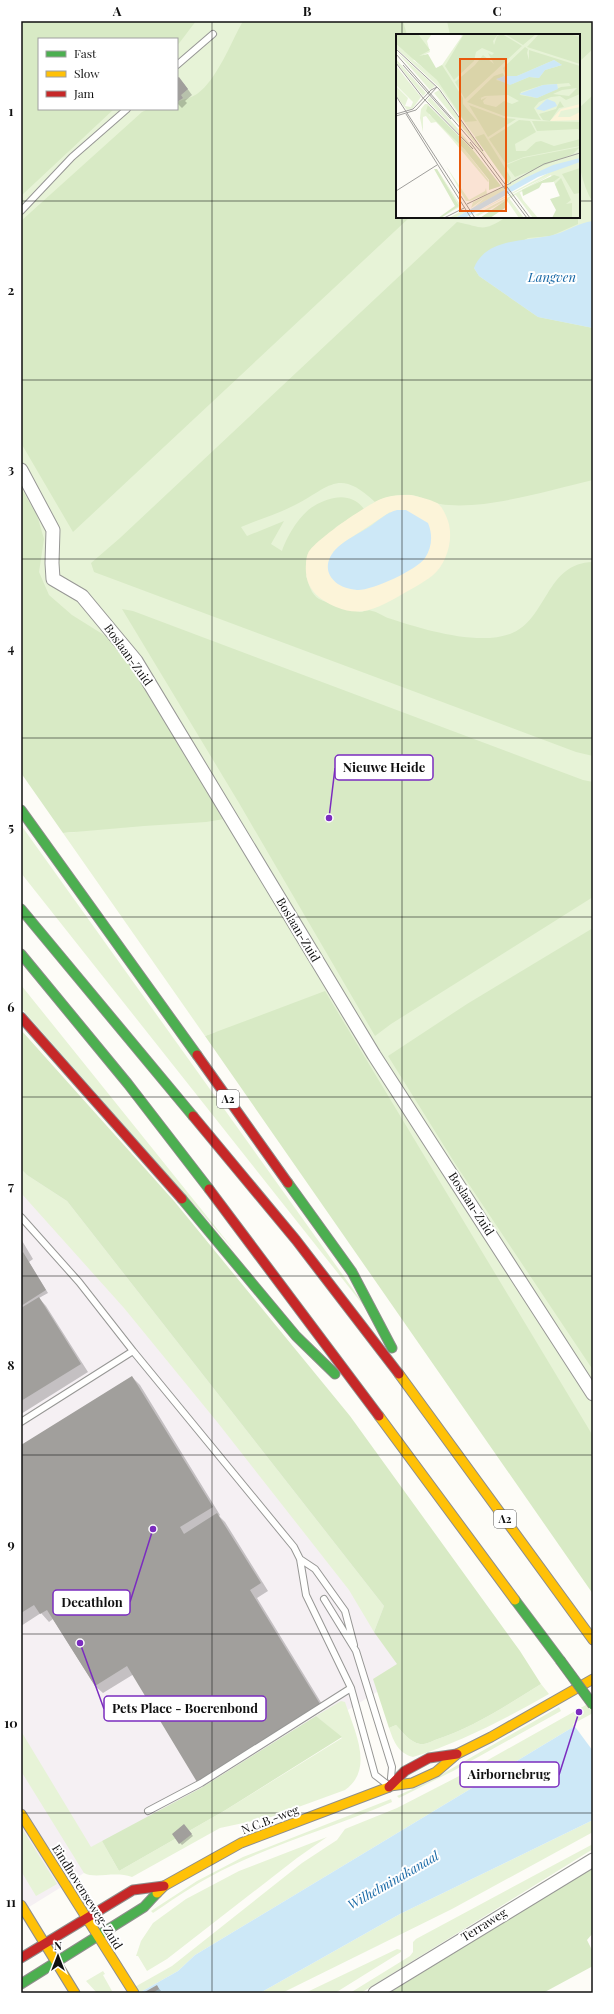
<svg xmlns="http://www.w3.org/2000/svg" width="614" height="2014" viewBox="0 0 614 2014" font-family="'Playfair Display',serif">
<rect width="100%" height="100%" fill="#fdfcf7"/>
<path fill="#f5f0f3" d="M21,1102L456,1643L21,1912Z"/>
<path fill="#e7f3d7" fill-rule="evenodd" d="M21,21H593V1577L216,1032L205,1036L63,833L76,832L21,757ZM397,35H579V217H397ZM39,39H177V109H39Z
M21,825L375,1320L21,873Z
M21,985L234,1250L21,1008Z
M21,1169L27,1175L67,1201L384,1606L374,1632L349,1590L218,1423L124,1308L21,1193Z
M541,1684L549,1694C505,1719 461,1742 413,1757C398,1753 394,1742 389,1728L396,1725C403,1733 410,1742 420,1744C425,1745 430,1742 435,1740C473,1728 507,1705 541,1684Z
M341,1701L345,1702C354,1730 375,1769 345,1790L271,1817L220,1828L132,1877C115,1871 95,1879 84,1873L21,1771V1731L91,1847L102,1841L119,1871L224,1811L342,1738L316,1716Z
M593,1701V1715L195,1955L178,1971L139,1993H124L172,1966L302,1863L337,1840L345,1829L397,1808L463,1774Z
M559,1707L561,1711L453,1771L399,1798L397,1796L430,1781Z
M391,1799L392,1802C339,1825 283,1841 231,1866C203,1879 178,1896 153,1913L151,1911L197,1881L243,1857Z
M593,1820V1832L452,1909L282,1993H260L400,1914Z
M21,1827L57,1884L36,1896L21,1871Z
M327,1837L297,1858L167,1959L147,1971L138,1956H136L141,1941L153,1923L186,1899L239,1871Z
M593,1844V1849L377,1983L361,1993H350L410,1956L413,1952V1942L416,1939Z
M397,1949L401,1950V1952L335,1993H305Z
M103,1971L105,1974L103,1975L112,1991L108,1993H97L86,1981Z"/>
<path fill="#d8eac5" d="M21,21H196L177,46V39H39V109H114L21,196Z
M243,21H403L407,35H397V217H410L73,532L21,443V221L142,112L148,109H177V102C184,99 191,98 197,94C217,80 231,42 243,21Z
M447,21H593V49L579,62V35H450Z
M593,95V203C574,170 579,144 579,108Z
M506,217H578V224L551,236L528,238L474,268L479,276L538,317L593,328V480C549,490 484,511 440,504C430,502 420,496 411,495C399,494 385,497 375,502C339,468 331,486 295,505C278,514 259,519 241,527L247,536L284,521L271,544L282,551C287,536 300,514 314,506C331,496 351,492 364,509L336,527L306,576C309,585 311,594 319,599C327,603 351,610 360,612C364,612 368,609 372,611C378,612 383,616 388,618C422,629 476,646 510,634C548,620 545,563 593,562V756L576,752L94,572L91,563L120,538L457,222C483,227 482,233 506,217Z
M21,488L37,515L44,539L39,572L49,595L72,615L104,635L119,648L224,819L206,822L144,826L63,833L21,773Z
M122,609L133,611L583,780L593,782V897L391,1024L375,1036L239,803Z
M593,928V1370L456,1165L388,1056L467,1004Z
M325,991L593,1436V1594L205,1036Z
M21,1030L174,1201L350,1416L520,1651L541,1684C507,1705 473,1728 435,1740C430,1742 425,1745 420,1744C410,1742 403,1733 396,1725L389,1728L373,1679L397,1664L374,1632L384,1606L67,1201L27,1175L21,1169Z
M316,1716L342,1737L224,1811L119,1871L102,1841L201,1788Z
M593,1867V1933L587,1940L593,1952V1966L543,1993H389Z"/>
<path fill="#fcf4d9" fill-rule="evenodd" d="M411,495C419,497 429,499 437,503C442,506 446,515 448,521C454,539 447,564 432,576C423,583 411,589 401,595C379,607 362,618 336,607C317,599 304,587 306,564C306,560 307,553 310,550C320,537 365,506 381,499C390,495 401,495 411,495ZM390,512L424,559L333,552L343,543Z"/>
<path fill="#cde8f7" d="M593,221V328L538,317L479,276L474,268C485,239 524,241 549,236C565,233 577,223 593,221Z
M397,510H406L428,523C433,535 432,547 425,558C417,570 371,591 357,590C331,588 317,567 338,547C347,539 358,534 369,527C378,521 386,513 397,510Z
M593,1715V1820L400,1914L260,1993H139L178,1971L195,1955Z"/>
<path fill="#fdfcf7" d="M593,1713V1751L573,1724Z"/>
<path fill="#0003" d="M177,80L184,84L192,95L185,101L187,103L182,108L177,103Z
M21,1239L33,1259L29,1262L48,1293L39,1298L46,1306L88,1372L21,1414Z
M132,1377L140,1385L220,1515L219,1516L225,1522L268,1591L257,1598L325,1709L203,1786L198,1781L134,1674L103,1693L95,1686L53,1619L49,1622L41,1613L21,1626V1446Z
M186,1828L193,1836L182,1845L180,1843Z
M157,1986L161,1991L145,1993Z"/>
<path fill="#a19f9c" d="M179,77L188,89L181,95L183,98L177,102V78Z
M23,1252L46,1290L21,1306V1254Z
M39,1297L81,1364L21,1401V1308Z
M132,1376L213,1507L180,1527L184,1534L217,1513L261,1583L250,1590L320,1704L197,1782L127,1666L95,1686L47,1610L40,1614L34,1605L21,1613V1445Z
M184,1824L192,1834L179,1844L172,1834Z
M157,1985L159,1989L152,1993H143Z"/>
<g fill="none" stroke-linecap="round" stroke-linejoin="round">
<defs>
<path id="lane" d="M177,65L213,34
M21,211L72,157L127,109
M21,1217L79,1282L133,1351
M21,1422L133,1351L294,1547L300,1559L306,1595L351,1688
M300,1559L315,1569L345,1611L354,1645
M324,1599L356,1651L392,1767L391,1778
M148,1811L201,1783L351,1688L375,1775L388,1785"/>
<path id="street" d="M21,470L53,530L52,563L53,579L82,596L136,661L374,1055L593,1394
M375,1993L593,1860"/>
<path id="fast" d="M21,810L197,1055
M21,909L193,1116
M21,954L128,1084L209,1189
M288,1183L352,1272L392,1348
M182,1199L296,1336L335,1374
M515,1600L560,1660
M21,1984L144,1907L157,1893"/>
<path id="slow" d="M399,1374L593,1640
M379,1416L515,1600
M390,1786L412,1783L436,1772L457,1754L491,1737L593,1679
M21,1814L134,1993
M157,1893L164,1886L241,1843L389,1787
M21,1905L75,1993"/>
<path id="jam" d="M21,1017L182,1199
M197,1055L288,1183
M193,1116L296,1240L399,1374
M209,1189L379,1416
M389,1787L405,1771L429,1758L457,1754
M21,1958L133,1890L164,1886"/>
</defs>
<use href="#lane" stroke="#979795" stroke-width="8"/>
<use href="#street" stroke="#979795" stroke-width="15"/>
<use href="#fast" stroke="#8e8d8b" stroke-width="11"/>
<use href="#slow" stroke="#8e8d8b" stroke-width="11"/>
<use href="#jam" stroke="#8e8d8b" stroke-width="11"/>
<use href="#lane" stroke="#fffffe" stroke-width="6"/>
<use href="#street" stroke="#fffffe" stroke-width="13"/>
<use href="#fast" stroke="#4caf50" stroke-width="9"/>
<use href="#slow" stroke="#ffc107" stroke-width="9"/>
<use href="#jam" stroke="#c62828" stroke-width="9"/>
<defs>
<path id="fast-bridge" d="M560,1660L593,1705"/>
</defs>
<use href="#fast-bridge" stroke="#858482" stroke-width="11" stroke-linecap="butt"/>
<use href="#fast-bridge" stroke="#4caf50" stroke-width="9"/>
</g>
<path fill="none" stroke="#111" stroke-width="1" stroke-opacity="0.55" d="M212,21V1993M402,21V35M21,201H397M579,201H593M402,217V1993M21,380H593M21,559H593M21,738H593M21,917H593M21,1097H593M21,1276H593M21,1455H593M21,1634H593M21,1813H593"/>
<g text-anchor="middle" stroke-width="4" stroke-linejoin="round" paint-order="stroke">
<g fill="#fff" stroke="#585858" stroke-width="1">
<rect x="217" y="1090" width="22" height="18" rx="3"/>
<rect x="494" y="1510" width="22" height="18" rx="3"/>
</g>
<g font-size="11" font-weight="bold" fill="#111">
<text x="228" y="1103">A2</text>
<text x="505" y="1523">A2</text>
</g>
<g font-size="12" fill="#111" stroke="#fff">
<text transform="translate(128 655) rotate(54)" y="4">Boslaan-Zuid</text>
<text transform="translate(298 930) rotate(59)" y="4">Boslaan-Zuid</text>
<text transform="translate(471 1204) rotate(57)" y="4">Boslaan-Zuid</text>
<text transform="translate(270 1820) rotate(-21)" y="4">N.C.B.-weg</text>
<text transform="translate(87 1897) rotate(58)" y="4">Eindhovenseweg-Zuid</text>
<text transform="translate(484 1925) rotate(-32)" y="4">Terraweg</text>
</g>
<g font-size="13" font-style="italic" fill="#1768a6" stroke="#fff">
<text x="552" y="282">Langven</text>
<text transform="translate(393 1880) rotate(-30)" y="5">Wilhelminakanaal</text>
</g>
</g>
<g transform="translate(396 34)">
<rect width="184" height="184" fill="#fdfcf7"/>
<path d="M0,0H36L31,7L34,18L17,26L34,39L46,31L66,2L64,0H184V184H159L169,175L155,141L82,182L79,181L155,140L81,178L154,138L138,140L59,184H53L67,176L69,178L65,180L77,174L90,163L75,174L77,168L113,150L43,53L0,14V10L8,17ZM0,17L39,52L34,56ZM0,25L30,59L27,62L0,28ZM0,32L25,63L17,74L11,76L0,62V52L12,64L9,72L15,73L17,68L0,51ZM43,56L87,117L92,125L38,59ZM34,63L63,96L82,120L31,66ZM29,70H32L33,81L39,84L69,116L93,147L92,148L54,103L40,88L35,89L30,82L27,83V98L24,84L25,75ZM50,132L73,166L89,157L90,154L91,160L74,167H70ZM41,135L65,172L48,182L63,172ZM124,159L127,166L142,184H137L119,160ZM113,164L128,184H123L112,168Z" fill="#e7f3d7"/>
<path d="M0,0H22L34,16L23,22L32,20L40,34L46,31L67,64V70L81,87L69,88L41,46L0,10ZM68,0H102L97,7L98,11L101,2L106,0L126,12L69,65L59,48L79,31L87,21L98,30L92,19L96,21L98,19L86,14L80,18L78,27L58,46L49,32ZM109,0H140L127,11ZM143,0H173L184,3V30L131,13ZM129,13L132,15L131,19L133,26V16L184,32V60L170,66L164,62L155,63L143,68L138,74L145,86L108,82L71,68L98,42L107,39L108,42L100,46L116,50L133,43L143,44L149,36L166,31L158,26L121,42H110L107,34ZM173,49L175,52L165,53L141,64L124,61L125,58L147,51ZM181,54L173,62L157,60L166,56ZM112,61L123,67L116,70L108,67L100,73L88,70L87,67L91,63L85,66V64L82,65L89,62ZM164,67L168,73L163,74L154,87L147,86L143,80L160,75ZM32,71L77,116L105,152L93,156V146L69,116L30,77ZM73,71L108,84L120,85L92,103ZM123,86L134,87L140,98L119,110L120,117H130L140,108L145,107L158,112L184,105V112L128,123L110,130L93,105ZM136,87L184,88V97L182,95L141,97ZM88,100L115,144L112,150L79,103ZM184,113L177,120L119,143L110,131L127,124ZM184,134V159L178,160L166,140ZM38,135H41L63,172L45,184H42L59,172ZM158,141L164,143L157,148L146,149L143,154L127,162L126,156ZM165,144L175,166L170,170L176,169V184H156L160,176L154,165L164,162L159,150ZM113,164L109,174L94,184H84Z" fill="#d8eac5" fill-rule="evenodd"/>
<path d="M184,70V73L165,77L162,83H174L184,78V86L154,87L165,75Z" fill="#fcf4d9"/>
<path d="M158,26L166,31L149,36L143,44L133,43L114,51L100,45L109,42H121ZM161,50L162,55L141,64L123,60L147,51ZM151,65L159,68L161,72L148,77L140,75ZM184,124V128L142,143L69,184H59L131,143L157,131Z" fill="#cde8f7"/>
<path fill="none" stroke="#9f9e9b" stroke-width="1" d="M0,15L43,55L87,117M0,20L86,119L134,184M0,29L27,64L77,115M7,31L55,85M0,62L79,184M0,80L17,75L35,56L41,53M10,80L75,184M0,82L20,76L41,53M74,108L131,184M114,149L148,130L184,119M0,157L41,131M71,170L115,149M48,184L68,174"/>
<path fill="#e8590c" fill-opacity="0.15" stroke="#e8590c" stroke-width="2" d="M64,25H110V177H64Z"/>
<rect width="184" height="184" fill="none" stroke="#111" stroke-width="2"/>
</g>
<path fill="none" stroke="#7b2cbf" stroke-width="1.5" d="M329 818L335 768M153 1529L130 1602M80 1643L104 1709M579 1712L559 1775"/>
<g fill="#7b2cbf" stroke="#fff" stroke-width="1.5">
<circle cx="329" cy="818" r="4"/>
<circle cx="153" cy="1529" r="4"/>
<circle cx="80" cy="1643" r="4"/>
<circle cx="579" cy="1712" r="4"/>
</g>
<g fill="#fff" stroke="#7b2cbf" stroke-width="1.5">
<rect x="335" y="755" width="98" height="25" rx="4"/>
<rect x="53" y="1590" width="77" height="25" rx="4"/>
<rect x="104" y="1696" width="162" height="25" rx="4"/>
<rect x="460" y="1762" width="99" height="25" rx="4"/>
</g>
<g font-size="13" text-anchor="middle" font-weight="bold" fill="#111">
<text x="384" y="772">Nieuwe Heide</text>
<text x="92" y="1607">Decathlon</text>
<text x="185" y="1713">Pets Place - Boerenbond</text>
<text x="509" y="1779">Airbornebrug</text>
</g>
<rect width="614" height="2014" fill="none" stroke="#ffffff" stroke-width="44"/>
<rect x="38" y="38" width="140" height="72" fill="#ffffff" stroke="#a0a0a0"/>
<rect x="46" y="51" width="20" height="6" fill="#4caf50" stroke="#a0a0a0"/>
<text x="74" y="58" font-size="12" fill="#111111">Fast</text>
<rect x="46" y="71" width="20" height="6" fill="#ffc107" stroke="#a0a0a0"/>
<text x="74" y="78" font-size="12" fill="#111111">Slow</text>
<rect x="46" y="91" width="20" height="6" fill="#c62828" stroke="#a0a0a0"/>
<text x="74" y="98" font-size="12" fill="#111111">Jam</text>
<g transform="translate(58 1956)" stroke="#ffffff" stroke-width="3" paint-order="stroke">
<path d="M0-3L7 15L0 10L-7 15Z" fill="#111111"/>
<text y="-6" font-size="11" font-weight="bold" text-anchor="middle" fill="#111111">N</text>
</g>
<rect x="22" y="22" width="570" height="1970" fill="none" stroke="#111" stroke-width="1.5"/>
<g font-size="13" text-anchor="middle" font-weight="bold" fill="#111">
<text x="117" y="16">A</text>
<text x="307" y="16">B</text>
<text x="497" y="16">C</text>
<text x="11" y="116">1</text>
<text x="11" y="295">2</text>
<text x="11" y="474">3</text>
<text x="11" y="653">4</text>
<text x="11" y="832">5</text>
<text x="11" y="1012">6</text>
<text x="11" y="1191">7</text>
<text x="11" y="1370">8</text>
<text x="11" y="1549">9</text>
<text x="11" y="1728">10</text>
<text x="11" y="1907">11</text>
</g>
</svg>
